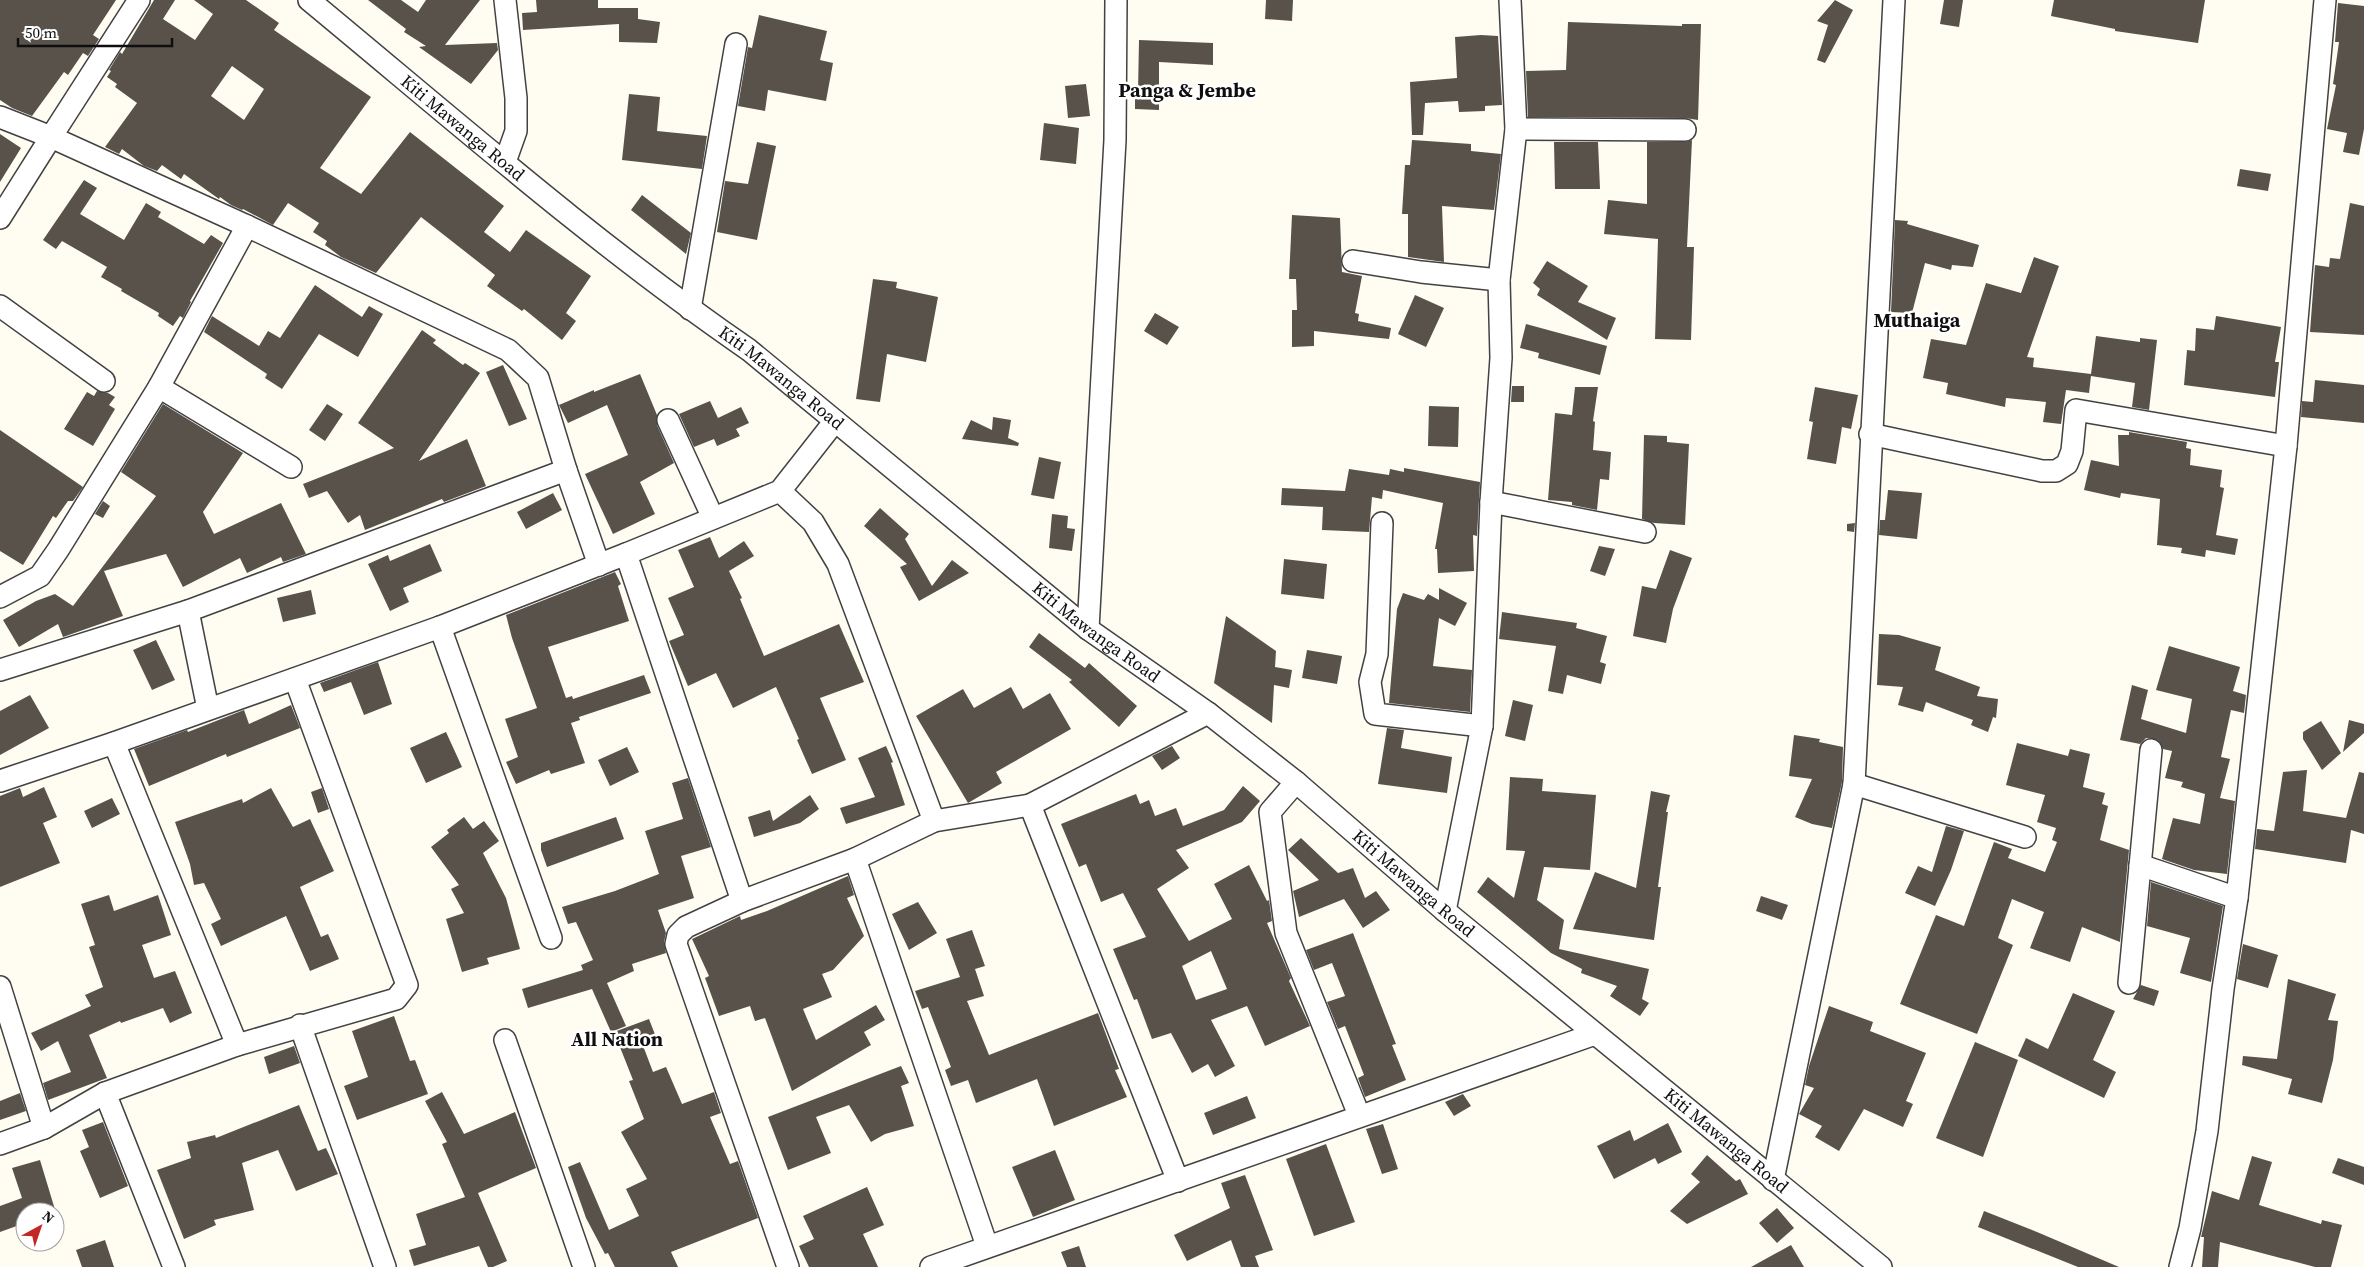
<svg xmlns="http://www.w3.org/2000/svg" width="2364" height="1267" viewBox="0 0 2364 1267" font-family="'Source Serif 4',serif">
<rect width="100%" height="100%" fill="#fffdf2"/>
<path fill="#59524b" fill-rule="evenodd" d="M0,0H116L93,35L99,39L88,56L83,53L68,75L64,72L32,116L12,108L0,100Z
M154,0H175L163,19L195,40L213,14L194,0H246L279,23L274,30L371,97L320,168L361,194L410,132L504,206L484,232L510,252L526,230L591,276L566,313L576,321L562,340L524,309L522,311L487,286L495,275L421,217L376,273L341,257L325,245L327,241L313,232L319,223L288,203L273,225L243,209L242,210L231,205L220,197L219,199L184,174L181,179L162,165L157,171L144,166L122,149L119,154L105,147L137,103L115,87L117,84L107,77L111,71L109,70L120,52L122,54ZM232,66L264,89L244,120L211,96Z
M368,0H401L418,12L426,0H480L445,45L497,43L498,50L471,84L419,47L426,46L404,32L406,29Z
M536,0H598V8H638V19L660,22L657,43L619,42V24L523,30L522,13L537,12Z
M1266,0H1293L1292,21L1265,19Z
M1835,0L1853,10L1825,63L1817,60L1828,25L1817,21Z
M1944,0H1963L1959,27L1940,24Z
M2054,0H2205L2198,43L2115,31V29L2051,16Z
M2338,3L2364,6V129L2359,155L2343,152L2347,133L2327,129L2336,85L2333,84L2339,42H2335Z
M759,15L827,31L820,60L833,63L826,101L768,90L765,111L738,106L748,47L752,48Z
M1568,22L1682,26V24H1701L1698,120L1685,118L1528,117L1526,71L1566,70Z
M1481,35L1498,36L1502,105L1485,106V111L1459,112L1458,101L1425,103L1423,135H1412L1410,82L1457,78L1455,37Z
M1139,40L1213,43V65L1159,62V110L1135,109V91L1138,92Z
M1086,84L1090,116L1068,118L1065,86Z
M629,94L660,97L657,131L707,136L702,169L622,160Z
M1044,123L1079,128L1076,164L1040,160Z
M0,134L21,148L0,182Z
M1412,140L1471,144V151L1501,154L1494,210L1442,206L1444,262L1408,257V214H1402L1405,165H1410Z
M1692,140L1687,247H1694L1691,340L1655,339L1658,239L1604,234L1608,200L1647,204V142H1685Z
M757,142L776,146L757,240L717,232L725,181L748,184Z
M1554,142H1598L1600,189H1555Z
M2240,169L2271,174L2268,191L2237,186Z
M84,180L97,188L80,214L124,240L146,203L161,212L158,217L204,244L211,235L223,243L190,301L191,302L183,318L180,316L173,326L158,316L159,313L121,291L122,289L101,277L107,267L62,241L56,249L43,240Z
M642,195L691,233L686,254L631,210Z
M2350,203L2364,206V335L2310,332L2315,265L2329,267L2330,258L2340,259Z
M1292,215L1340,218L1342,272L1362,276L1355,313L1359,314L1358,321L1391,328L1389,339L1314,331V346L1292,347V310H1297L1296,279H1289Z
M1895,220L1908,221L1907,224L1979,245L1973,267L1952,265L1951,270L1925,263L1912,313L1891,312Z
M2034,257L2059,266L2027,357L2034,358L2033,367L2091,374L2096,336L2140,342V338L2157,340L2149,410L2132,407L2135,383L2091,376L2089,393L2066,390L2061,424L2043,422L2046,402L2006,398L2005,407L1946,394L1948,383L1923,378L1931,339L1966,345L1986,283L2021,293Z
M1547,261L1588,286L1578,302L1616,318L1607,340L1537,295L1540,289L1533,283Z
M873,279L897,282L896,288L938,297L926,362L887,354L880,402L856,399Z
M315,285L362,317L369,306L383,314L358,357L319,334L282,389L265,378L267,374L204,332L212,316L259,346L268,331L280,338Z
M1415,295L1444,308L1426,347L1398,334Z
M1155,313L1179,327L1167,345L1144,331Z
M2216,316L2281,327L2275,362H2279L2275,397L2184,385L2187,350L2195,351L2196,328L2214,330Z
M1526,324L1607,346L1600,375L1538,358L1539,353L1520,348Z
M422,330L436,340L433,343L463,365L465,363L480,373L419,461L467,439L486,486L444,502L442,499L365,530L360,515L348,523L327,491L309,498L303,484L394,448L358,423Z
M503,365L527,419L509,426L486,372Z
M640,374L657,415V425L674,463L640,482L655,514L613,534L585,474L628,455L607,405L568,423L559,405L594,390V392Z
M2315,380L2364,385V423L2301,417L2302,401L2313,402Z
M1512,386H1524V402H1511Z
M1575,387H1598L1593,421L1595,422L1593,450L1611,452L1609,480L1600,479L1597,510L1572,505V502L1548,500L1555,413L1572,415Z
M1815,387L1858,395L1851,429L1842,427L1836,464L1807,459L1813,422L1809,421Z
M97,391L108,393L115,397L109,405L115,409L93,446L64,429L87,392L94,396Z
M710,401L718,418L741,407L749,423L736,429L740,436L717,446L714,439L694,447L679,414Z
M163,404L243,453L203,512L214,534L281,503L306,554L283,562L281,557L247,573L240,558L183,587L166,554L104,571L123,616L63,637L58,624L19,647L3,620L36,601L55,594L73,606L156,496L121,472Z
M327,404L343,414L325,441L309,430Z
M1429,406L1459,407L1458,447L1428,446Z
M993,417L1011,420L1008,438L1019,443L1018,446L962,439L971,420L992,430Z
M0,430L83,487L73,501H68L56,518L53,516L23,565L0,551Z
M2129,432L2187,442L2186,448L2191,449L2190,465L2222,470L2220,487L2224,488L2216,535L2238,539L2235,555L2206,550L2205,557L2181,553L2182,548L2157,545L2160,499L2121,493L2120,498L2084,490L2091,460L2119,466L2118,435H2129Z
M1644,435L1667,436V442L1689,444L1685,525L1654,523L1642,519Z
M1039,457L1061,462L1054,499L1031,495Z
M1404,468L1480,482L1477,536L1473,535L1474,571L1438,573L1437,549H1435L1443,503L1383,490L1382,499L1372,497L1369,532L1322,530L1323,507L1281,505L1282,488L1345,491L1349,469L1389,475L1390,469L1404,472Z
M1888,490L1922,493L1917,539L1879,535L1880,520H1885Z
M553,493L562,510L526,529L517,512Z
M103,501L110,506L103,518L95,514Z
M880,508L909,534L905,539L932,586L952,560L969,573L919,601L900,567L907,564L864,526Z
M1052,514L1068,516L1067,528L1075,529L1072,551L1049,548Z
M1855,523L1854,532L1847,531V524Z
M710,537L719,558L744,541L754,556L729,571L742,598L740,599L764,656L839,624L864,682L820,698L846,760L812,774L797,740L799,739L776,687L733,708L716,673L688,686L669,641L684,635L668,598L694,587L678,550Z
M430,544L442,571L403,588L409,602L390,611L368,564L388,555L390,561Z
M1599,546L1615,549L1605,576L1590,571Z
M1670,550L1692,558L1673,609L1666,643L1633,636L1642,586L1656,589Z
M1284,559L1327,564L1324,599L1281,594Z
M615,572L621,584L618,586L629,621L548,647L566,698L572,696L573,699L644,675L651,693L579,717L580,720L571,723L585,763L551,774L549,770L516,784L506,762L518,757L505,719L537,708L512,638L506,615Z
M1439,588L1467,603L1455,626L1439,618L1433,666L1472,670L1470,712L1389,703L1397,609L1403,593L1424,600L1428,594L1439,600Z
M311,590L316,614L283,622L277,598Z
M1502,612L1577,623L1576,628L1607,636L1600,662L1606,664L1601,684L1567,675L1563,694L1548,691L1556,646L1499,639Z
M1226,616L1276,651L1275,667L1292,670L1289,688L1274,685L1272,723L1214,683Z
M1039,633L1085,668L1089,663L1137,706L1119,727L1069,682L1072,680L1029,647Z
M1879,634L1899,635L1941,647L1935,670L1980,687L1977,696L1998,699L1996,718L1993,717L1988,732L1971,725L1973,720L1926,702L1923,712L1898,705L1903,687L1877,685Z
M156,640L175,680L152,690L133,650Z
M2169,646L2240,667L2233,691L2246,695L2244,713L2231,710L2221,757L2230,759L2220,798L2235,801L2227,874L2194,870L2162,859L2173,818L2200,824L2205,794L2181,787L2183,782L2165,778L2172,751L2163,749L2158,740L2146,738L2140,744L2120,740L2132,685L2148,690L2141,719L2186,733L2192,699L2156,690Z
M1307,650L1342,656L1337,684L1302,678Z
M378,662L392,704L364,715L351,682L324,692L320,683Z
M1011,687L1023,709L1050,693L1071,729L996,772L1002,783L968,803L916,716L963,689L974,708Z
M30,695L49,728L0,755V711Z
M1513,700L1533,705L1525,741L1505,736Z
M291,705L300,728L227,757L226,754L149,786L134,749L187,730L188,732L244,710L249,724Z
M2349,720L2364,724V733L2343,752Z
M2321,721L2341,753L2322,770L2303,739V732Z
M1387,728L1404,730L1401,748L1452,757L1447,793L1378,784Z
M446,732L462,767L426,783L410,748Z
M1794,735L1820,739L1819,742L1843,747L1842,782L1832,828L1812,824L1795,817L1812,779L1789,776Z
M2017,743L2068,756L2070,749L2090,754L2083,787L2105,793L2102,804L2108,806L2100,840L2129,850L2120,942L2082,927L2070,962L2030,948L2044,912L2012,899L1998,938L2013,945L1977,1034L1900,1004L1936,915L1964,926L1994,842L2012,849L2008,858L2045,872L2057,842L2052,840L2056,828L2037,822L2045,795L2006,785Z
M886,746L893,762L891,763L905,805L846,824L840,808L875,797L858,758Z
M1172,746L1180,758L1162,770L1152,756Z
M627,747L639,772L610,786L598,760Z
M2307,770L2303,811L2346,818L2359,772L2364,773V834L2351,830L2346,863L2255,849L2257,829L2274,831L2283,772Z
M1510,777L1543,779L1542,791L1596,795L1590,870L1544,867L1537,900L1564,920L1559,949L1649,969L1642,999L1649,1003L1640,1016L1610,996L1617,986L1581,973L1582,969L1551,953L1477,892L1488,877L1514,898L1525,851L1506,850Z
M688,778L711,847L681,856L694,898L658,910L666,933L664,942L666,953L632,964L634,971L607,983L626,1026L611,1032L592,989L528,1008L522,989L583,970L581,965L593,960L576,922L568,924L562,907L615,891L659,874L645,831L683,819L672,783Z
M1243,786L1260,801L1242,822L1176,850L1189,868L1157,889L1189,941L1232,919L1214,884L1249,865L1267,901L1269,900L1272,921L1267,923L1291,978L1289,981L1310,1026L1265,1046L1247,1006L1211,1020L1235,1066L1215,1077L1208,1064L1192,1073L1171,1033L1152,1039L1137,999L1134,1000L1113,949L1146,937L1123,893L1101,902L1086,864L1079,867L1061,824L1136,794L1140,804L1149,800L1155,816L1176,808L1183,826L1224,810ZM1211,951L1227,989L1196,1000L1182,966Z
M44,787L57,817L43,823L60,863L0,887V796L20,788L23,797Z
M271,788L293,827L310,819L334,871L300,887L321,937L328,934L339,959L310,971L286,916L221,946L211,924L221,919L204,883L194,885L190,864L175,822L242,799L243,803Z
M322,788L329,809L318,813L311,792Z
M1651,791L1670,795L1666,812H1668L1658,887H1661L1654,940L1573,929L1595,872L1636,888Z
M810,795L819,809L800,823L754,837L748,817L770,810L773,821Z
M112,798L120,814L92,828L84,811Z
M464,817L473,829L484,821L499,841L483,853L506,898L520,949L487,958L489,964L462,972L446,919L464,913L451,889L459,885L431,847L449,833L447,830Z
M616,817L624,839L547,867L541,850V843Z
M1946,826L1964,831L1951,870L1935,906L1905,893L1918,866L1932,872Z
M1301,838L1338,873L1353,868L1365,898L1376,891L1390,910L1363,928L1344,899L1299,917L1293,891L1319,880L1288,850Z
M848,876L854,895L847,898L864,936L833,970L822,974L832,997L803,1009L816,1040L876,1005L885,1020L864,1032L871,1045L792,1091L765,1018L755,1021L750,1006L719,1016L705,978L709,976L692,939L740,916L741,920L767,911Z
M2151,882L2223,906L2211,982L2180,973L2190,938L2147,926Z
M109,895L114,911L158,895L171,935L142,945L154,978L175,971L192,1013L170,1023L163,1008L121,1023L120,1021L89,1035L107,1078L48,1100L43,1083L71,1072L58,1041L41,1051L31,1033L91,1006L85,995L103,987L89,947L95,945L81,904Z
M1761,896L1788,905L1782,920L1756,911Z
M918,902L937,933L909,950L892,914Z
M972,930L985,966L975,969L984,996L967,1001L989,1055L1098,1013L1119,1069L1115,1070L1127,1097L1054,1126L1037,1079L976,1103L968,1080L951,1086L945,1070L951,1067L928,1007L922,1009L915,991L960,977L946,939Z
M1353,933L1396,1044L1392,1045L1406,1080L1365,1097L1358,1078L1364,1075L1345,1026L1338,1029L1327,1002L1345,996L1332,963L1314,970L1306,950Z
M2243,944L2278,955L2268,988L2237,979Z
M2288,979L2336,994L2328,1020L2338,1021L2333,1060L2322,1103L2288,1094L2292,1079L2242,1065L2243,1056L2277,1059Z
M2141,985L2159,991L2154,1006L2133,999Z
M2073,993L2115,1011L2093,1060L2116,1072L2104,1098L2018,1056L2026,1038L2048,1049Z
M1829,1006L1873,1022L1870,1031L1926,1053L1906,1101L1913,1104L1903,1127L1864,1109L1839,1151L1815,1137L1822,1126L1799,1114L1814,1088L1805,1085L1809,1066Z
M394,1016L410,1061L415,1060L428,1094L357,1120L344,1086L368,1077L352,1031Z
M649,1019L656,1037L642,1043L653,1072L666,1067L682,1104L714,1092L721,1113L710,1117L730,1164L738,1161L758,1218L671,1252L678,1267H615L608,1253L605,1254L586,1218L568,1167L580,1162L609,1230L639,1216L626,1189L647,1179L621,1132L644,1119L629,1081L633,1080L614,1032Z
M1975,1042L2018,1060L1983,1157L1936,1138Z
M294,1046L300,1063L269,1074L264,1057Z
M901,1066L909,1083L901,1086L914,1126L885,1134L871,1142L849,1105L816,1117L831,1153L788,1170L768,1117Z
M442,1092L464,1134L515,1112L536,1168L478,1193L507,1261L493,1267H488L479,1246L414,1266L409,1250L426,1245L416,1214L465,1197L442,1144L447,1142L425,1101Z
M20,1093L26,1111L0,1120V1101Z
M1463,1094L1471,1106L1454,1116L1445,1102Z
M1247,1096L1256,1118L1213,1135L1204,1113Z
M299,1105L318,1151L326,1148L338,1174L296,1191L278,1150L242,1163L254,1210L214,1220L216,1225L184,1239L157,1170L191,1158L187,1142L215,1135L216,1138Z
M103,1122L128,1186L100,1198L80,1151L89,1147L82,1130Z
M1668,1123L1682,1152L1658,1164L1655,1158L1614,1179L1597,1146L1630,1130L1634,1141Z
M1383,1124L1398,1169L1382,1174L1366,1129Z
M1326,1144L1355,1222L1314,1236L1286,1159Z
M1055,1150L1075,1200L1033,1217L1012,1167Z
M1707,1155L1736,1181L1740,1179L1748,1194L1687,1224L1670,1211L1700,1182L1691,1174Z
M2252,1156L2272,1162L2259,1205L2321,1224L2322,1220L2342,1225L2331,1267H2315L2220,1242L2218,1267H2202L2204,1237H2201L2212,1191L2239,1200Z
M2338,1158L2364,1167V1185L2332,1173Z
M40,1160L56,1213L25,1212V1223L0,1232V1206L22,1198L12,1168Z
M1245,1175L1273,1250L1255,1256L1259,1267H1241L1231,1240L1187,1261L1174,1235L1230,1208L1221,1183Z
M867,1187L884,1225L863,1234L878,1267H809L799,1246L814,1239L803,1216Z
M1777,1208L1794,1228L1777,1243L1759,1223Z
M1984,1211L2037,1232L2119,1267H2078L1978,1227Z
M105,1240L114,1267H82L76,1250Z
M1791,1245L1804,1267H1751Z
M1079,1246L1086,1267H1067L1061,1252Z"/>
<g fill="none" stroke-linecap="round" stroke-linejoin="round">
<defs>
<g id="minor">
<path id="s1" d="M309,0C453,119 595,244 749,350L1088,629L1208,713L1296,782L1445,911L1881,1267"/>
<path d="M0,117L51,137L139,0"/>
<path d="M1516,129L1685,130"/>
<path d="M505,162L516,131V98L505,0"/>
<path d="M0,218L51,137L247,226L508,350L538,378L566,470L599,565"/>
<path d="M1353,261L1421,272L1499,280"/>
<path d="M0,306L104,381"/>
<path d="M690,309L736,44"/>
<path d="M159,387L291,467"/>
<path d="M668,420L713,518"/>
<path d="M1870,434L2042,471H2056L2067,464L2072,451L2076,410L2286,446"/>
<path d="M780,491L813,522L838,564L934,821"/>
<path d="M1491,502L1645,532"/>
<path d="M1382,523L1377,654L1370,682L1375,714L1482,726"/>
<path d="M0,597L40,576L58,550L159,387L247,226"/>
<path d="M188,611L208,709"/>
<path d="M440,627L551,938"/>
<path d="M1088,629L1115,140L1116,0"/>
<path d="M0,670L188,611L566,470"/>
<path d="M114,743L237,1045"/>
<path d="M0,781L114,743L440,627L626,554"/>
<path d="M1296,782L1270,812L1286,933L1359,1115"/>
<path d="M1854,784L2025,837"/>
<path d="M855,859L987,1246"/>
<path d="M2140,865L2237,898"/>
<path d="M742,901L626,554L780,491L835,421"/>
<path d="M1445,911L1482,726L1491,502L1501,358L1499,280L1516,129L1510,0"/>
<path d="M2129,983L2151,750"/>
<path d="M0,987L44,1128"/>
<path d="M300,1025L385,1267"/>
<path d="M505,1040L584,1267"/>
<path d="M105,1093L174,1267"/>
<path d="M0,1144L44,1128L105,1093L237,1045L396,999L407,985L295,679"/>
<path d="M1773,1180L1854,784L1894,0"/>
<path d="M1178,1181L1030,805L1208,713"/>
<path d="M788,1267L676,944L678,935L686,927L742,901L855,859L934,821L1030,805"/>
<path d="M931,1267L1595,1034"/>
<path d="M2180,1267L2190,1228L2207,1131L2223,989L2237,898L2286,446L2325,0"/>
</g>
</defs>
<use href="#minor" stroke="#424242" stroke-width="24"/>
<use href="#minor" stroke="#fff" stroke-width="21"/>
</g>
<g text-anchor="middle" stroke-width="5" stroke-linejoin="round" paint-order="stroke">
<g font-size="18" fill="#0f0f0f" stroke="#fff">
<text dy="6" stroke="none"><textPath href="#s1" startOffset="200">Kiti Mawanga Road</textPath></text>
<text dy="6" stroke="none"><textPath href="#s1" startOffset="605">Kiti Mawanga Road</textPath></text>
<text dy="6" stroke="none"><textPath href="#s1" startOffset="1010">Kiti Mawanga Road</textPath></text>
<text dy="6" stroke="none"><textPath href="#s1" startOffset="1415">Kiti Mawanga Road</textPath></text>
<text dy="6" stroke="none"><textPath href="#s1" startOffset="1820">Kiti Mawanga Road</textPath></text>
</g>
<g font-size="20" font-weight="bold" fill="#0f0f0f" stroke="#fff">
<text x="1187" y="97">Panga &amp; Jembe</text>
<text x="1917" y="327">Muthaiga</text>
<text x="617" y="1046">All Nation</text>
</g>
</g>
<g transform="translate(40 1227) rotate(40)"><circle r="24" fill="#ffffff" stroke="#9f9f9f"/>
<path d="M0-4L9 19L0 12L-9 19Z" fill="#c32924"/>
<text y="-8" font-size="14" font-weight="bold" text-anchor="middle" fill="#0f0f0f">N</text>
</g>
<path d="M18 38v8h154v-8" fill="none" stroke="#0f0f0f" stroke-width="2.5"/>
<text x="25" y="38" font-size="15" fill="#0f0f0f" stroke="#ffffff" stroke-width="4" paint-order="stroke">50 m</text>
</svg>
